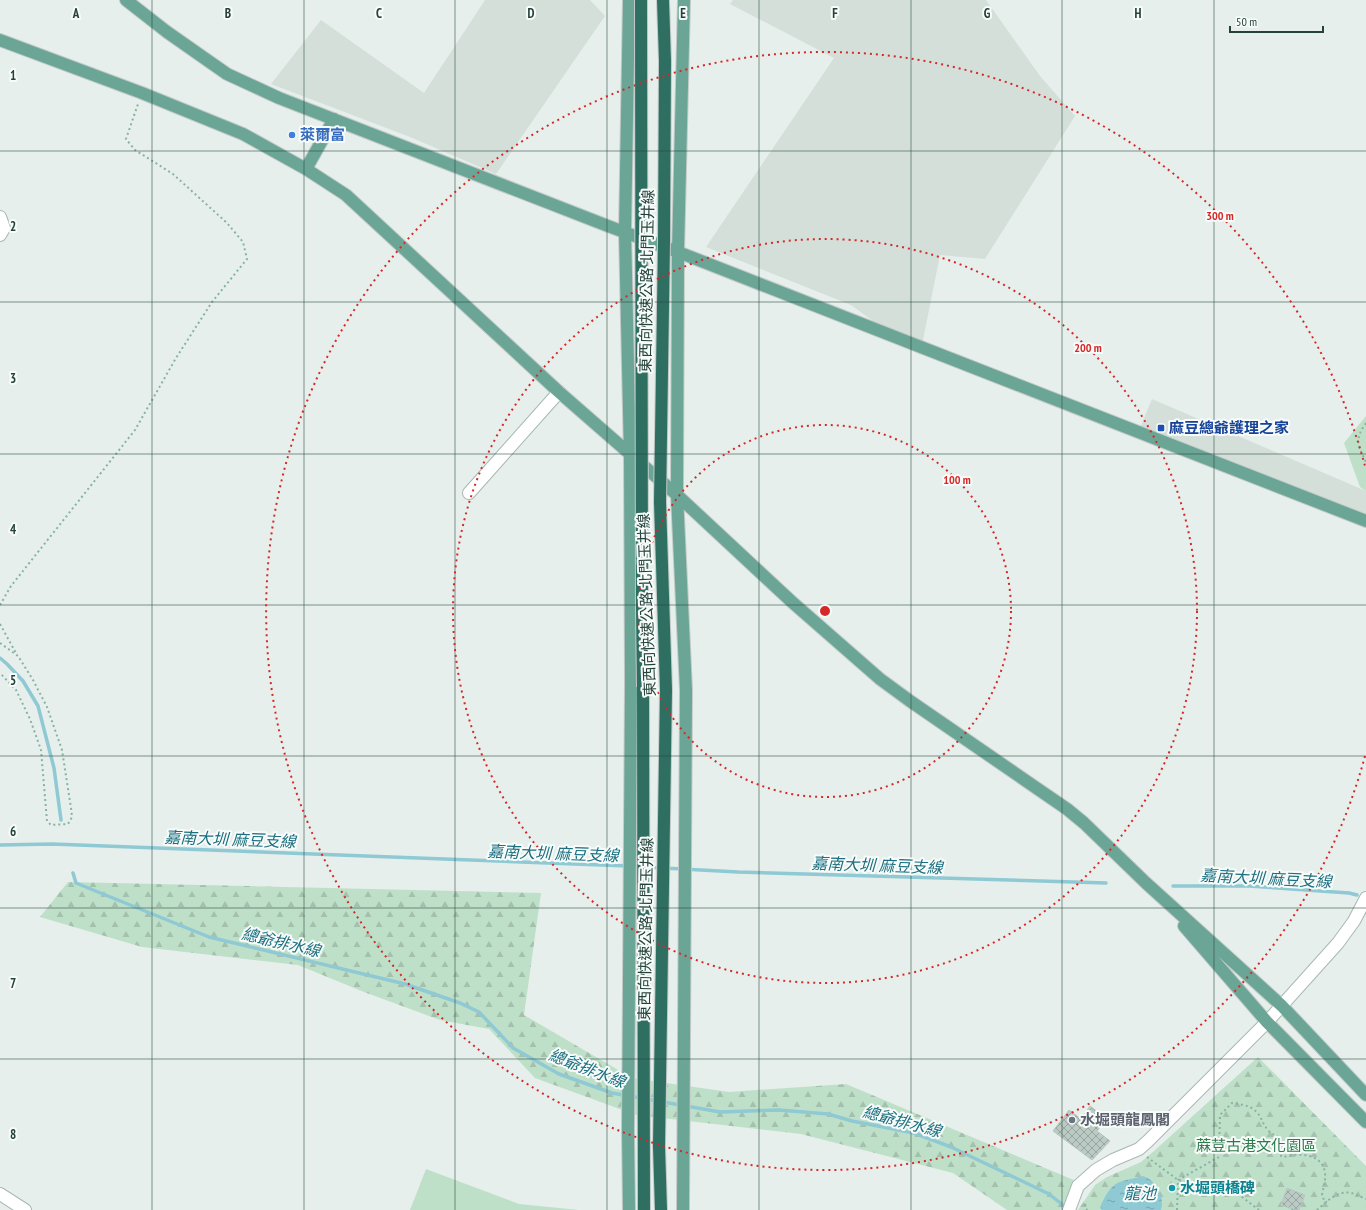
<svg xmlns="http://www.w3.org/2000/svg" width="1366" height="1210" viewBox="0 0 1366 1210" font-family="'PT Sans Narrow','Noto Sans TC',sans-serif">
<defs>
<pattern id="forest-firs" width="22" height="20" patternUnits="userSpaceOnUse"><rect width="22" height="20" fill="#bfe0c8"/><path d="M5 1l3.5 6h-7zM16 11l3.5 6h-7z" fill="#a4c1ad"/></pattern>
<pattern id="water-ripples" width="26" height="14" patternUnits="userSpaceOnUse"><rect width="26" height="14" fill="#8ec9d4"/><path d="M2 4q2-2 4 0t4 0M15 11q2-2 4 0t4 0" fill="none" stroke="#74a5ad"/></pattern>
<pattern id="building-cross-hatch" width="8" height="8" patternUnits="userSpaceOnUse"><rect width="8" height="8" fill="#bbcac4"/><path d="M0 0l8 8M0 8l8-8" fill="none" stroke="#98a6a0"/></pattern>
</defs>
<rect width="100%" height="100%" fill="#e6efeb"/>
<path fill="#d4dfda" d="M485,0H590L605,16L496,174L410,137L271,84L321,20L424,93Z
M733,0H986L1040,76L1075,116L985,259L940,255L920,355L851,305L706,247L834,58L730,4Z
M1152,399L1366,491V523L1137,435Z"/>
<path fill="#bfe0c8" d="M1366,416V491L1360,487L1344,443Z
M426,1169L519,1204L579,1210H410Z"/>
<path fill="url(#forest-firs)" d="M68,882L541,893L524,1015L632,1078L729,1092L846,1084L1076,1181L1060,1210H1007L953,1173L801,1134L636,1115L535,1078L489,1029L440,1020L364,992L298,965L142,947L40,917Z
M1258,1057L1366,1166V1210H1078L1095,1185L1107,1177L1141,1162L1154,1151Z"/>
<path fill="url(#water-ripples)" d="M1143,1176C1156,1180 1165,1197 1161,1210H1102L1100,1207C1113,1180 1115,1183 1143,1176Z"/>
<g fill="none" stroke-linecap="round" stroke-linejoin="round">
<path stroke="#8ec9d4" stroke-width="3.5" d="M0,658L7,664L23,681L38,706L54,768L61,820
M0,845L52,844L628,866
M645,867L738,872L1106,883
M73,873L76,883L209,937L405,984L460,1003L479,1012L513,1048L559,1074L612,1093L720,1112L779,1110L828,1114L852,1121L914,1133L951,1147L1049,1194L1068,1209
M1173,886H1249L1349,893L1357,895"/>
</g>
<path fill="url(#building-cross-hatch)" stroke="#b8c9c2" d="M1090,1106L1107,1119L1097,1131L1110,1141L1092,1160L1053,1131L1069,1110L1081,1119Z
M1287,1188L1305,1195L1299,1210H1294L1281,1205Z"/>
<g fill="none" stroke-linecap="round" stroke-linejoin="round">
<defs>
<path id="minor" d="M0,217L4,228L0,235
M469,493L559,392
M0,1194L25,1210
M1069,1210L1078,1186L1096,1170L1113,1160L1139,1149L1148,1141L1267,1022L1338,943L1354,921L1366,898"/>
<path id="major" d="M126,0L167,32L227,74L279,98L608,226L678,252L1366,521
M0,40L142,93L243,134L306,169L346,195L559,392L677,495L792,602L880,679L910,701L1067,809L1084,823L1146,883L1282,1006L1366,1095
M306,169L334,119
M1184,926L1267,1022L1366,1122
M629,1210L628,1131L631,684L630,455L625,232L629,0
M683,1210L686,690L677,495L678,252L684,0"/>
<path id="highway" d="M643,687L644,1210
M661,1210L659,1146L666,690"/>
</defs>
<use href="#minor" stroke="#a8b8b2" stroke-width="14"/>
<use href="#major" stroke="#c2cac8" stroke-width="14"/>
<use href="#highway" stroke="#c2cac8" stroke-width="14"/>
<path stroke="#86b3a5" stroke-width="2" stroke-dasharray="2 3" stroke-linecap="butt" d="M1366,423C1354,440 1358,445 1366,462
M0,605L11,586L135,430L176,358L212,302L247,259L243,242L227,223L173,174L135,150L126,139L138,104
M0,624L17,655
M0,643L18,656L33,680L47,707L62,750L71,808L72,817L68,824L51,825L47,821L41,750L30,719L16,690L0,673
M1147,1157L1178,1180L1217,1189L1229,1190L1242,1197L1259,1210
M1085,1204L1087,1210
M1177,1210L1178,1180L1219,1157L1220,1115L1232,1103C1238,1104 1248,1105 1253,1109C1265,1117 1260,1129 1278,1137L1282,1148L1281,1156L1284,1157C1299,1152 1323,1154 1325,1173C1326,1182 1323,1188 1322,1195L1324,1200L1327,1202
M1292,1210L1293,1209
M1317,1210C1326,1202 1338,1190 1351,1193C1356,1194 1361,1197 1366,1199"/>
<use href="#minor" stroke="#fff" stroke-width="12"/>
<use href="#major" stroke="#6aa596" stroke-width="12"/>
<use href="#highway" stroke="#2f6f62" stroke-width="12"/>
<defs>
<path id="highway-bridge" d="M641,0L642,610L643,687
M663,0L665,61L664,241L660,502L666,690"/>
</defs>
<use href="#highway-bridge" stroke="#c2cac8" stroke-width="14" stroke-linecap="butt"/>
<use href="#highway-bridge" stroke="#2f6f62" stroke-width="12"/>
</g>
<path fill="none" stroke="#24423a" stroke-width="1" stroke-opacity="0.55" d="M152,0V1210M304,0V1210M455,0V1210M607,0V1210M759,0V1210M911,0V1210M1062,0V1210M1214,0V1210M0,151H1366M0,302H1366M0,454H1366M0,605H1366M0,756H1366M0,908H1366M0,1059H1366"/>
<g fill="none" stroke="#d62828" stroke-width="2" stroke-dasharray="2 4">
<circle cx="825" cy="611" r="186"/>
<circle cx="825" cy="611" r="372"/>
<path d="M1365 756A559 559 0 1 1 1365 466"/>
</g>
<circle fill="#3f7fe0" stroke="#f7fbf9" stroke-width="1.5" cx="292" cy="135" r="4"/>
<rect fill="#1a4fb4" stroke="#f7fbf9" stroke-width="1.5" x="1157" y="424" width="8" height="8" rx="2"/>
<circle fill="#6b7280" stroke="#f7fbf9" stroke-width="1.5" cx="1072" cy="1120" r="4"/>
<circle fill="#0f9aa8" stroke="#f7fbf9" stroke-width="1.5" cx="1172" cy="1188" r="4"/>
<g text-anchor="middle" stroke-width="4" stroke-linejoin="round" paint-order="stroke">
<g font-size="15" font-weight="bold" fill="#366cbe" stroke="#f7fbf9" text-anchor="start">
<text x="300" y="140">萊爾富</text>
</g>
<g font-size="15" fill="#24423a" stroke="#f7fbf9">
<text transform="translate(647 281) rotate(-89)" y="5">東西向快速公路 北門玉井線</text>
<text transform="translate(647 605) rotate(-92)" y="5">東西向快速公路 北門玉井線</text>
<text transform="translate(646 929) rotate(-89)" y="5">東西向快速公路 北門玉井線</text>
</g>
<g font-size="15" font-weight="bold" fill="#164399" stroke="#f7fbf9" text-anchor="start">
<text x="1169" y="433">麻豆總爺護理之家</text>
</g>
<g font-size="15" font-weight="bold" fill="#5b616d" stroke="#f7fbf9" text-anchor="start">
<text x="1080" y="1125">水堀頭龍鳳閣</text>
</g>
<g font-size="15" fill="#2d7a4b" stroke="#f7fbf9">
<text x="1256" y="1151">蔴荳古港文化園區</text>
</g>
<g font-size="15" font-weight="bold" fill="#0d838f" stroke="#f7fbf9" text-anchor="start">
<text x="1180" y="1193">水堀頭橋碑</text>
</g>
<g font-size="16" font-style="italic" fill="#1c6f80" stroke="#f7fbf9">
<text transform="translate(230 839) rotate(2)" y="6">嘉南大圳 麻豆支線</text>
<text transform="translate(553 853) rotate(2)" y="6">嘉南大圳 麻豆支線</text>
<text transform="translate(877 865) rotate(2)" y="6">嘉南大圳 麻豆支線</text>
<text transform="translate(1266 878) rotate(3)" y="6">嘉南大圳 麻豆支線</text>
<text transform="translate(281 942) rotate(13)" y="6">總爺排水線</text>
<text transform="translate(587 1068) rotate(21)" y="6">總爺排水線</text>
<text transform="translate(902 1121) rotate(15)" y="6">總爺排水線</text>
<text x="1140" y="1199">龍池</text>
</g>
</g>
<g font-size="13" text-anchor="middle" font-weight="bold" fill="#24423a" stroke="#f7fbf9" stroke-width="4" stroke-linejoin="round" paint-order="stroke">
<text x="76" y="18">A</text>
<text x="228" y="18">B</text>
<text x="379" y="18">C</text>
<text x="531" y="18">D</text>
<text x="683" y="18">E</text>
<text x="835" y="18">F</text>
<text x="987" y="18">G</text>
<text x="1138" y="18">H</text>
<text x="13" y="80">1</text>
<text x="13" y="231">2</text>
<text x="13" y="383">3</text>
<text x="13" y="534">4</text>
<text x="13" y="685">5</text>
<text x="13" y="836">6</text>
<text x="13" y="988">7</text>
<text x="13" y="1139">8</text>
</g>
<circle cx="825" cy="611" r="6" fill="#d62828" stroke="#f7fbf9" stroke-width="2"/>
<g font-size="12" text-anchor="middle" font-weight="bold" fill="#d62828" stroke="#f7fbf9" stroke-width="4" stroke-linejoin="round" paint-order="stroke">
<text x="1220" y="220">300 m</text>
<text x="1088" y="352">200 m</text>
<text x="957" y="484">100 m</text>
</g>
<path d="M1230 26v6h93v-6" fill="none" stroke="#24423a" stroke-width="2"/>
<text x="1236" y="26" font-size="12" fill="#24423a" stroke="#f7fbf9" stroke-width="3" paint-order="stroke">50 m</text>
</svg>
